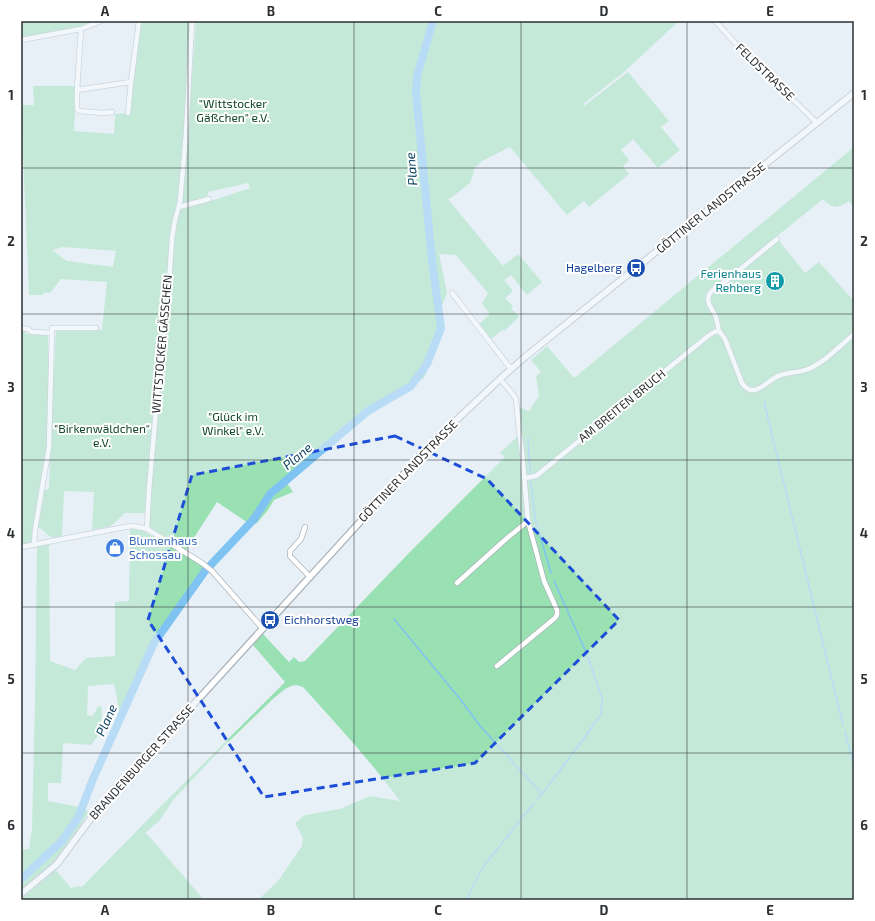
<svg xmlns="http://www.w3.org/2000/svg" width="875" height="921" viewBox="0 0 875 921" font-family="'Exo 2',sans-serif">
<rect width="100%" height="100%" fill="#e8f0f7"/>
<path fill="#99e0b2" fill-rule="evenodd" d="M21,21H95L81,28L21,38Z
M140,21H191L184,138L166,298C162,325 161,351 158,378C154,423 148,468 145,513H125L111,526L92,530L94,492L64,491L62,537C45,540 50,532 37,527L44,498V490H48L49,486L52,412L56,331L102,330L107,282L61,279L50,293L45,292L42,295H29L21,105H34L33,86H76L74,131L114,134L115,114L130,113ZM63,247L116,251L113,267L67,261L52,250Z
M196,21H432L416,76V94L417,76L433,21H679L623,73L583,104L584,106L628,72L669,121L661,127L680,150L658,168L633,139L621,150L629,160L623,166L629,174L589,207L584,201L567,215L510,147L482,161L475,168L470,183L455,195L448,199L503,266L518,254L542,282L527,295L511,275L504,280L513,291L505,298L513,306L511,308L519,317L504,331L502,330L491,339L479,324L490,314L482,304L488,293L456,255L439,254L447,293L440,311L441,327L445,328L424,378L367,416L329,446L287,483L293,492L274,500L268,510L257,523L251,525L217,502L186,550L148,528C151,476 158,425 162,373C166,319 169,264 179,210L182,208L214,200L250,188L248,183L208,192V195L203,198L183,203H182L184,191Z
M854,147V208L849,201C837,209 833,209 823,199L776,237L805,273L819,262L854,301V900H258L278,881L302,846L303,838L295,823L305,815L340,809L370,796L400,801C370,760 336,724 303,687L296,685L291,686L285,689L274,698L225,745L173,800L160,820L145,833L148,835L204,900H21V899L43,881L55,869L71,888L79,886L82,887L159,808L285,682L253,645L263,634L289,662L294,657L299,662L305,661L409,553L505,457L500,453L521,433L519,407L529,411L539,396L536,376L541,372L531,360L547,346L574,378Z
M21,330H26V334L48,335V442C43,475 34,506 32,539L31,542L29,543L21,545Z
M130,529L144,531L206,568L208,570L154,643L121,720L114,684L88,686L87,715L93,716L98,706L102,707L101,732L91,745L63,743L61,783H48V801L84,808L89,812L72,839L51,865L21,890V850L29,849L32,828L35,702L37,546L49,543L50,661L75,670L86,658L115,656V602L129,601Z"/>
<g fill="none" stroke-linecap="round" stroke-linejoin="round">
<path stroke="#7fc3f3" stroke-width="1.5" d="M764,402L843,725
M528,438L530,473
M531,482L535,518L551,573
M394,619L460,699L481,727L542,794
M845,732L854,766
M537,799L542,794L585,737L601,714L602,698L586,652L554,581
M468,900L470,892L483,867L534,803"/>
<path stroke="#7fc3f3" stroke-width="8" d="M21,879L62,841L78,818L93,779L154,643L205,571L254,519L270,494L368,411L411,386L427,364L441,328L432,260L416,93L417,76L433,21"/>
<defs>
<path id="minor" d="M715,21L737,45L817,123
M81,29L77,90V109L79,111L104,113L112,112
M21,40L81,29L101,21
M77,90L131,82L139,21
M128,113L131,82
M179,207L209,199
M777,239L726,281L716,287L710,293L709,295L708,299L709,304L716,317L719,331L725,339L742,383C753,400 766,382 778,376C787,372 799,373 808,369C823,364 842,344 854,334
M452,293L511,369
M21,328L28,329L32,332L52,333
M525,478L536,476L708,336L714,332L719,331
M305,527L301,539L290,551V556L310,577
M147,529L149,490L158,387L164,329L168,299L172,238L175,220L180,202L186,134L192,21
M34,545L35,530L49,447L52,328H96
M21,547L125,527L134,526L147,529L202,563L212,571L263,629
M457,583L506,539L528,521
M497,666L555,618L557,615V610L544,581L528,521L522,451L519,431L516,399L512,393L500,379"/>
<path id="tertiary" d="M21,894L57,864L97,810L111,795L432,443L500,379L525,357L854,93"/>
</defs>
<use href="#minor" stroke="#abb3ba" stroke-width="6"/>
<use href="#tertiary" stroke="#abb3ba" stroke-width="8"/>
<use href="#minor" stroke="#fff" stroke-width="4.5"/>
<use href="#tertiary" stroke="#fff" stroke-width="5.5"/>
</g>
<path d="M0 0H875V921H0ZM395,436L487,479L619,620L475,763L264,797L148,620L192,475Z" fill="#e8f0f7" fill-opacity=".55" fill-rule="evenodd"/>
<path fill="none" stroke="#1d4ed8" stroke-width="3" stroke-dasharray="8 5" stroke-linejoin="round" d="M395,436L487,479L619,620L475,763L264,797L148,620L192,475Z"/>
<path fill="none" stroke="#2d3033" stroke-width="1" stroke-opacity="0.55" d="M188,21V900M354,21V900M521,21V900M687,21V900M21,168H854M21,314H854M21,460H854M21,607H854M21,753H854"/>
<defs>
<symbol id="bus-disc" viewBox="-11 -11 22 22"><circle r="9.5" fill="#1a4fb4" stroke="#fff"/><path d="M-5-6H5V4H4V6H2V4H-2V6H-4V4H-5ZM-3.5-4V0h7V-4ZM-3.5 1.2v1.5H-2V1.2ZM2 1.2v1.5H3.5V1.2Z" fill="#fff"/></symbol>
<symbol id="building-disc" viewBox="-11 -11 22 22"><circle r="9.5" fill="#0f9aa8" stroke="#fff"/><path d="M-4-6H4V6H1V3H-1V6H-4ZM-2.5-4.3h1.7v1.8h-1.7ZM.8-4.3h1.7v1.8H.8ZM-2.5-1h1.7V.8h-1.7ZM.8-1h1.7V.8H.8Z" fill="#fff"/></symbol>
<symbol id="shop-disc" viewBox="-11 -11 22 22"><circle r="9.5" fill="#3f7fe0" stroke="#fff"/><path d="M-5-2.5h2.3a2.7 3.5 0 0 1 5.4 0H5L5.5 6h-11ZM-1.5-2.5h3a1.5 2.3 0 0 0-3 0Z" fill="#fff"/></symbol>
</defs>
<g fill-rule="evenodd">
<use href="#bus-disc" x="625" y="257" width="22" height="22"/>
<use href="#building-disc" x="764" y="270" width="22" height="22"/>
<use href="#shop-disc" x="104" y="537" width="22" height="22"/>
<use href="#bus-disc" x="259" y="609" width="22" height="22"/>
</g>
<g text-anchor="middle" stroke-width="4" stroke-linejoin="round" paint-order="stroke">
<g font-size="12" fill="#2d3033" stroke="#fff">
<text transform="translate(765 72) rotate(44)" y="4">FELDSTRASSE</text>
<text transform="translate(711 208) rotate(-39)" y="4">GÖTTINER LANDSTRASSE</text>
<text transform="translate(162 344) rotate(-85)" y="4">WITTSTOCKER GÄSSCHEN</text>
<text transform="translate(622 406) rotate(-39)" y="4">AM BREITEN BRUCH</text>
<text transform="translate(408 471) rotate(-46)" y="4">GÖTTINER LANDSTRASSE</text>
<text transform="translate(142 762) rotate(-48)" y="4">BRANDENBURGER STRASSE</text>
</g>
<g font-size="12" fill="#11472a" stroke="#fff">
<text x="233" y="108">"Wittstocker<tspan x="233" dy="14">Gäßchen" e.V.</tspan></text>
<text x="233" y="421">"Glück im<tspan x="233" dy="14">Winkel" e.V.</tspan></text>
<text x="102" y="433">"Birkenwäldchen"<tspan x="102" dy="14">e.V.</tspan></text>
</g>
<g font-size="12" fill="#164399" stroke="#fff" text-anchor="end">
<text x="622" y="272">Hagelberg</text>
<text x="284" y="624" text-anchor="start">Eichhorstweg</text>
</g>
<g font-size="12" fill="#0d838f" stroke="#fff" text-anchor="end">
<text x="761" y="278">Ferienhaus<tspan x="761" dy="14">Rehberg</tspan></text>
</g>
<g font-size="12" fill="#366cbe" stroke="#fff" text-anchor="start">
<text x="129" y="545">Blumenhaus<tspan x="129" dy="14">Schossau</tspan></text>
</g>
<g font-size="13" font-style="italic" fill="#073e5e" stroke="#fff">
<text transform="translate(411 169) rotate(-95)" y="5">Plane</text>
<text transform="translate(297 456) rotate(-40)" y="5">Plane</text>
<text transform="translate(106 720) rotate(-66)" y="5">Plane</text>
</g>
</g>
<rect width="875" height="921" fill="none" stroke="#ffffff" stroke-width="44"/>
<rect x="22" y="22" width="831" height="877" fill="none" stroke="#2d3033" stroke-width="1.5"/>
<g font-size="13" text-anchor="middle" font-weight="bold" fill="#2d3033">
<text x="105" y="16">A</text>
<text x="271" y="16">B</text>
<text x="438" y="16">C</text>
<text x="604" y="16">D</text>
<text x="770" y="16">E</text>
<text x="11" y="100">1</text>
<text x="864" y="100">1</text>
<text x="11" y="246">2</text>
<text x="864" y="246">2</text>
<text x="11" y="392">3</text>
<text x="864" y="392">3</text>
<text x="11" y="538">4</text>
<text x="864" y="538">4</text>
<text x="11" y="684">5</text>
<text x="864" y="684">5</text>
<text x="11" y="830">6</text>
<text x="864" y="830">6</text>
<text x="105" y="915">A</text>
<text x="271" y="915">B</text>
<text x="438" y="915">C</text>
<text x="604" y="915">D</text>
<text x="770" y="915">E</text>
</g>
</svg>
